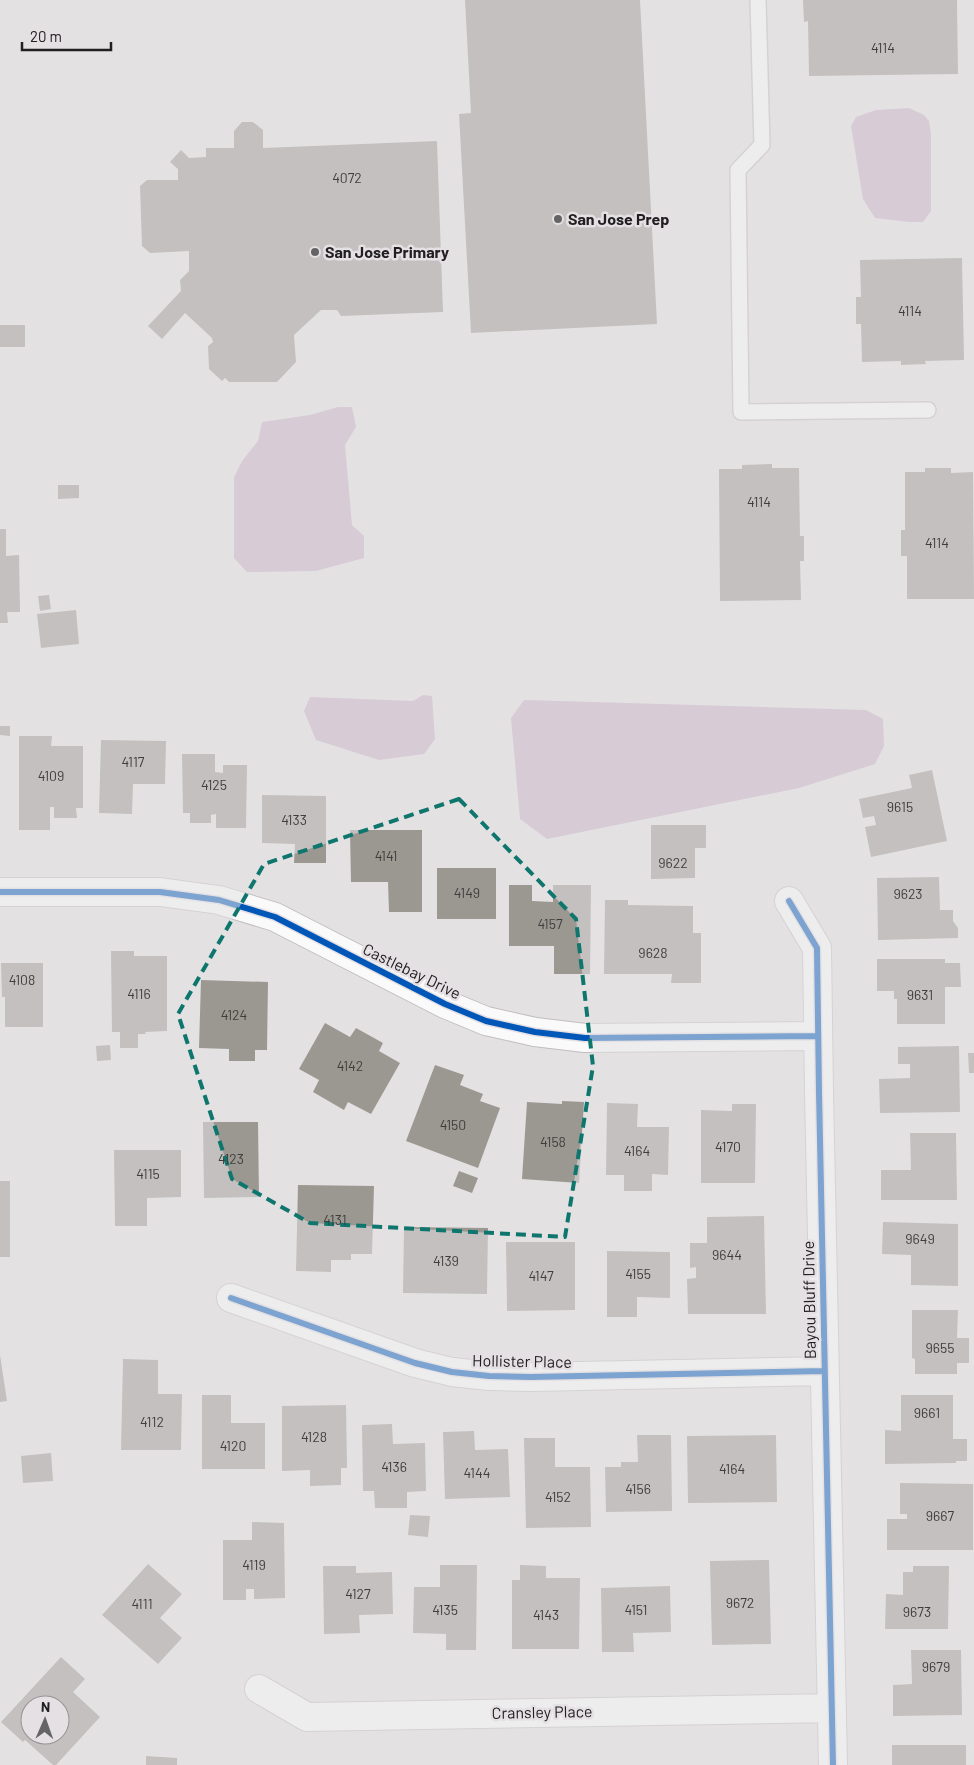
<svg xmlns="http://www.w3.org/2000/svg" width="974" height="1765" viewBox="0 0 974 1765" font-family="Barlow,sans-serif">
<rect width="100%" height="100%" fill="#e4e1e3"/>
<path fill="#c7afc4" d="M909,108L924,115L929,121L931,134V211L923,222H909L875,218L863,199L851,126L856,117L876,110Z
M338,407H352L356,427L345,445L352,525L364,536V558L316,571L247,572L234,558V477L242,461L258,441L262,422L310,415Z
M423,695L432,696L435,739L424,754L379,760L316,740L304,711L310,697L413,701Z
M524,700L866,710L883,719L884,746L875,764L799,788L547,839L520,819L511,718Z"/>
<path fill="#9b9892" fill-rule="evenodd" d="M465,0H640L657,324L471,333L459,114L471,113Z
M803,0H957L958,74L809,76L808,21L804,22Z
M242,122H253L263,130V148L437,141L443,312L341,316L337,310H321L294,335L296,362L277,382H229L225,378L222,381L209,369L208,346L213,342L212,338L185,313L162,339L148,326L181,291L180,280L189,271V251L150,253L142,246L140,186L147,180H178V169L170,162L181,150L189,158L206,157V148H234V131Z
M962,258L964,360L925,361L926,364L901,365V361L862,362L861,324H856V297H861L860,260Z
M0,325H25V347H0Z
M772,464V468H799L800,536H804V561H800L801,600L720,601L719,469H742V465Z
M925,468H951V473L973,472L974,599H907V556H901V530H905V472H925Z
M58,485H79V498L58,499Z
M0,529H6V556L19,555L20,612H7L8,623H0Z
M49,595L51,609L40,611L38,596Z
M76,610L79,644L41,648L37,614Z
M0,726H10V736L0,735Z
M19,736H52L51,746H83V808H76L77,818H54V807H50V830H19Z
M101,740L166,741L165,784H133L132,814L99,813Z
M182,754H215V772L223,773V765H247L246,828H216V814L211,815V823H190V813H183Z
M932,770L947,841L871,857L865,827L876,825L874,816L863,818L859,799L912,788L909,775Z
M262,795L326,796V863H294L295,844L262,843Z
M651,825H706V848H695V878L651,879Z
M350,830H422V912H389L388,882H351Z
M437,868H496V919H437Z
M939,877L940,910H953V921L958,928V938L878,940L877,878Z
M509,885H532V901L553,902V885H591L590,974H554V946H509Z
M605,900H628V905L693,906V933H701V983H671L672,974H604Z
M111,951H134V956H167V1031L145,1032L146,1034H138V1048H120V1032H112Z
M877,959H945V963H960L961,987H945V1024H897V999H894V991H877Z
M1,963H43V1027H5V997H2Z
M201,980L268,982L267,1050H255V1061H229V1049L199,1048Z
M325,1023L350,1037L356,1028L383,1043L379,1051L400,1063L371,1114L348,1102L344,1110L313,1092L319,1080L299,1069Z
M110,1045L111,1060L97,1061L96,1046Z
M959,1046L960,1112L880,1113L879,1079L910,1078V1064H898V1047Z
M968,1053H974V1073H969Z
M435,1065L464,1075L460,1085L483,1094L480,1101L500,1108L478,1168L406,1141Z
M562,1101L584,1102L579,1183L522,1179L527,1102L562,1104Z
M607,1103L638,1104L637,1127H669L668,1175L652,1174V1191H624V1175H606Z
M732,1104H756L755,1183H701V1110L732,1111Z
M203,1122H258L259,1197L204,1198Z
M910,1133H956L957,1200H881V1170H911Z
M114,1150H181V1197L147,1198V1226H115Z
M459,1171L478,1178L472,1193L453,1186Z
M0,1181H10V1257H0Z
M298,1185L374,1186L372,1254H351V1260H331V1272L296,1271Z
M764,1216L766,1314H688L687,1279L696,1278V1267L690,1268V1243H707V1217Z
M883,1222L958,1224V1286L911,1285V1255L882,1254Z
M404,1227L488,1228L487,1294L403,1293Z
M506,1242H575V1310L507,1311Z
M607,1251L670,1252V1298L637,1297V1317H607Z
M912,1310H958L957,1338H969V1363H957V1374H915V1359L912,1358Z
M0,1355L7,1401L0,1402Z
M123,1359L158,1360V1394H182L181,1450H121Z
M202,1395H231V1423H265V1469H202Z
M901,1395H953V1439H967V1461H956V1463L885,1464V1430L901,1431Z
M346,1405L347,1468H341V1485L310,1486V1470L282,1471V1406Z
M392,1424L393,1444L425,1443L426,1491L407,1492V1508H375L374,1491H363L362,1425Z
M474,1431L475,1450L508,1449L510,1497L445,1499L443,1432Z
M637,1435H671L672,1511L606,1512L605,1467H621V1462H638Z
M776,1435L777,1502L688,1503L687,1436Z
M524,1438H555V1467H590L591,1527L526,1528Z
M51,1453L53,1481L23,1483L21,1456Z
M900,1483L973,1484V1550H887V1519H907V1514H900Z
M410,1515L430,1516L428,1537L408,1535Z
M252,1522L284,1523L285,1598L254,1599V1589H246V1600H223V1540H252Z
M769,1560L771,1644L712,1645L710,1561Z
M148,1564L182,1594L160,1618L182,1638L158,1664L102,1615Z
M440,1565H477L476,1650H446V1634L413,1633L414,1587H440Z
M520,1565L546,1566V1578H580L579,1649H512V1580H520Z
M323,1566H356V1573L392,1572L393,1614L359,1615L360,1633L324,1634Z
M913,1566H949L948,1629H885L886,1594L903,1595V1572H913Z
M670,1586L671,1632L633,1633L634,1652H602L601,1588Z
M911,1650H961L962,1715L893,1716V1685L912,1684Z
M61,1657L85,1679L73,1692L100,1717L56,1765H53L25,1740L23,1742L1,1722ZM30,1705H60V1735H30Z
M892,1745H966V1765H892Z
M146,1756L177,1758V1765H146Z"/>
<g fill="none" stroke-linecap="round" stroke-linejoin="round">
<defs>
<path id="lane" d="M758,0L762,145L738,170L741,412L928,410"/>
<path id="street" d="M0,892H160L219,900L275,917L445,1004L486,1021L535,1032L585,1038L818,1036
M789,901L817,948L819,1092L833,1765
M231,1298L415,1363L452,1372L489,1376L531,1377L824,1371
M259,1689L307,1717L832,1708"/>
</defs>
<use href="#lane" stroke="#c1bec0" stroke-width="18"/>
<use href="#street" stroke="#c1bec0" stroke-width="30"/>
<use href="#lane" stroke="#fbfafb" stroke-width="15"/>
<use href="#street" stroke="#fbfafb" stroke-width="28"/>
<defs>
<path id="cycleway" d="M0,892H160L219,900L275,917L445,1004L486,1021L535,1032L585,1038L818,1036
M789,901L817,948L819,1092L833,1765
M231,1298L415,1363L452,1372L489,1376L531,1377L824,1371"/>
</defs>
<use href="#cycleway" stroke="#e5e0e4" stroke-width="9"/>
<use href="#cycleway" stroke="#0057b8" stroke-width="6"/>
</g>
<path d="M0 0H974V1765H0ZM459,799L576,919L593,1066L565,1237L310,1223L232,1179L178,1014L264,864Z" fill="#e4e1e3" fill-opacity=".55" fill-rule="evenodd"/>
<path fill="none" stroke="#0f766e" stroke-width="4" stroke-dasharray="10 6" stroke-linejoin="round" d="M459,799L576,919L593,1066L565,1237L310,1223L232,1179L178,1014L264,864Z"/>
<g fill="#656465" stroke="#e5e0e4" stroke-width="2">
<circle cx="558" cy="219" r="5"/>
<circle cx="315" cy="252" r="5"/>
</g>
<g text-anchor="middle" stroke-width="5" stroke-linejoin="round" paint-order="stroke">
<g font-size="14" fill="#403e3d">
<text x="883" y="53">4114</text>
<text x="347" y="183">4072</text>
<text x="910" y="316">4114</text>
<text x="759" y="507">4114</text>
<text x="937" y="548">4114</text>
<text x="133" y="767">4117</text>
<text x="51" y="781">4109</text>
<text x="214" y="790">4125</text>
<text x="900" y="812">9615</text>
<text x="294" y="825">4133</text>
<text x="386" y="861">4141</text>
<text x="673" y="868">9622</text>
<text x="467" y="898">4149</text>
<text x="908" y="899">9623</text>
<text x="550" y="929">4157</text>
<text x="653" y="958">9628</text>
<text x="22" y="985">4108</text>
<text x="139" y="999">4116</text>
<text x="920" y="1000">9631</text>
<text x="234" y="1020">4124</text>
<text x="350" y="1071">4142</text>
<text x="453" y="1130">4150</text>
<text x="553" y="1147">4158</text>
<text x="728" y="1152">4170</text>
<text x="637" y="1156">4164</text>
<text x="231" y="1164">4123</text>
<text x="148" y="1179">4115</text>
<text x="335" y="1225">4131</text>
<text x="920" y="1244">9649</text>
<text x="727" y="1260">9644</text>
<text x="446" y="1266">4139</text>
<text x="638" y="1279">4155</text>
<text x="541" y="1281">4147</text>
<text x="940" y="1353">9655</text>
<text x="927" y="1418">9661</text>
<text x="152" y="1427">4112</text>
<text x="314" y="1442">4128</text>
<text x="233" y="1451">4120</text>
<text x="394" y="1472">4136</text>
<text x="732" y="1474">4164</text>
<text x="477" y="1478">4144</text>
<text x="638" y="1494">4156</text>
<text x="558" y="1502">4152</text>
<text x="940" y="1521">9667</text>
<text x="254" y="1570">4119</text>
<text x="358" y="1599">4127</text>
<text x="740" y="1608">9672</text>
<text x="142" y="1609">4111</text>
<text x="445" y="1615">4135</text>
<text x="636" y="1615">4151</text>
<text x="917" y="1617">9673</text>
<text x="546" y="1620">4143</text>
<text x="936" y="1672">9679</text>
</g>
<g font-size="16" font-weight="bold" fill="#212021" stroke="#e5e0e4" text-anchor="start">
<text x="568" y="225">San Jose Prep</text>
<text x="325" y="258">San Jose Primary</text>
</g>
<g font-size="16" fill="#212021" stroke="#e5e0e4">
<text transform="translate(412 971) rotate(26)" y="6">Castlebay Drive</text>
<text transform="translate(809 1300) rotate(-91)" y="6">Bayou Bluff Drive</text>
<text transform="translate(522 1361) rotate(1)" y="6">Hollister Place</text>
<text transform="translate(542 1712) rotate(-1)" y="6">Cransley Place</text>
</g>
</g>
<g transform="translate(45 1720) rotate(2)"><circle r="24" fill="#e5e0e4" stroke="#979396"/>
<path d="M0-4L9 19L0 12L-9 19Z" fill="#656465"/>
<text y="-8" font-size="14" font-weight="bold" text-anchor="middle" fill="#212021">N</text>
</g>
<path d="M22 42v8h89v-8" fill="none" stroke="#212021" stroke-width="2.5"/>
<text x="30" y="42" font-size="15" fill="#212021" stroke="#e5e0e4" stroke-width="4" paint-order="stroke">20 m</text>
</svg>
